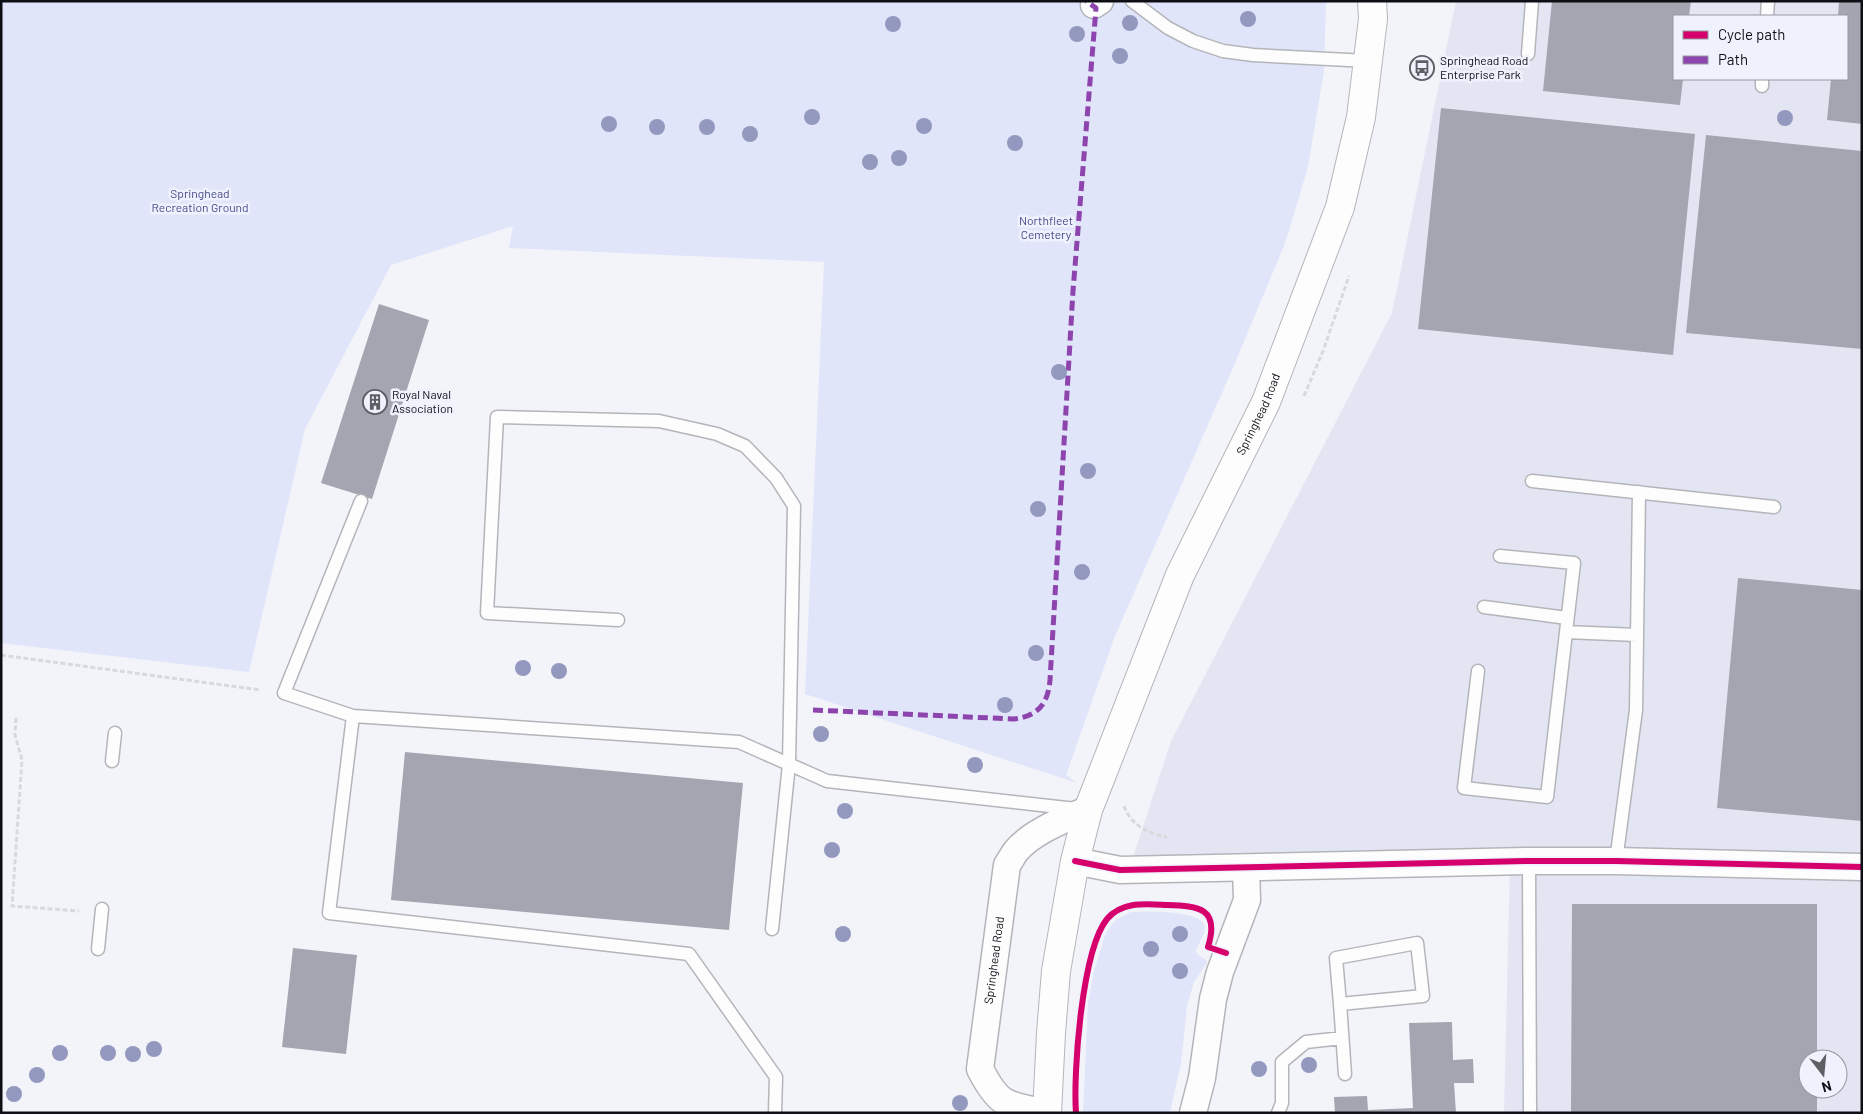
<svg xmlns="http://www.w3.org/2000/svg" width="1863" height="1114" viewBox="0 0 1863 1114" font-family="Barlow,sans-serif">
<rect width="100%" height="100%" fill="#f2f4fa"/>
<path fill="#e3e5f2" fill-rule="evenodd" d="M1456,1H1862V1113H1504L1510,864L1125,882L1171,741L1392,313ZM1674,16H1847V79H1674ZM1808,1059H1838V1089H1808Z"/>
<path fill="#e0e5fa" d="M1,1H1326L1324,71L1308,167L1294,214L1284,246L1232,370L1115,636L1066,775L1077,783L805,694L824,262L509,248L513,226L391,265L305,429L249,672L1,643Z
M1131,912C1145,911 1201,910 1205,926C1206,933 1198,944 1196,951L1198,955L1206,960L1207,963L1194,982L1187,1006L1181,1063L1170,1113H1083L1088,1002L1094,971L1105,935L1110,927L1116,920Z"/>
<path fill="#a3a5b0" d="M1552,1H1691L1689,16H1674V79H1683L1680,105L1543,91Z
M1839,1H1862V124L1827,120L1831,79H1847V16H1838Z
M1441,108L1695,134L1673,355L1418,329Z
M1706,135L1862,151V349L1686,333Z
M379,304L429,320L372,499L321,483Z
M1738,578L1862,590V821L1717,808Z
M405,752L743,783L729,930L391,900Z
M1572,904H1817V1059H1808V1089H1817V1113H1571Z
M293,948L357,955L346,1054L282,1047Z
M1452,1022L1453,1060L1473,1059L1474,1083H1454L1456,1113H1335L1334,1097L1367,1096L1368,1110L1413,1108L1409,1023Z"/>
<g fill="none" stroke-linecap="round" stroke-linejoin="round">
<defs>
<path id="lane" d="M1132,1L1168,28L1193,41L1223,51L1253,55L1368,61
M1767,16L1768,1
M1528,54L1532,1
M1762,86V79
M1532,481L1774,507
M361,501L284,693L353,716L739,742L827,781L1076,809
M1484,607L1567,618
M618,620L487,613L497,417L659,421L717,434L745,446L776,478L794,506L789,764L772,929
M1566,632L1637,635
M1478,671L1464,788L1547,797L1574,563L1500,556
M353,716L329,913L689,954L776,1077L775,1113
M112,761L115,733
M1529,861L1530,1113
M1616,861L1636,710L1639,492
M1417,943L1423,996L1340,1004L1336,958Z
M98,949L102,909
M1340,1004L1345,1074
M1278,1113L1282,1103V1062L1306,1042L1342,1038"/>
<g id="street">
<path d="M1094,5L1100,1"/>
<path d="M1075,861L1120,870L1529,861H1616L1862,867"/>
<path id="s1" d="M1047,1113C1007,1104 1000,1108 980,1069L1007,865C1010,861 1013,855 1016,851C1031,833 1066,818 1088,810"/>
<path d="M1193,1113L1202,1078L1213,999L1220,972L1247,900L1246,868"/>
</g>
<g id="secondary">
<path id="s2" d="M1047,1113L1051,1033L1056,971L1075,861L1088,810L1180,575L1266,402L1340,207L1361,117L1373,19L1372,1"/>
</g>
</defs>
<use href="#lane" stroke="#b4b5ba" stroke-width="15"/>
<use href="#street" stroke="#b4b5ba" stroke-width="29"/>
<use href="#secondary" stroke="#b4b5ba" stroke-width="30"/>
<path stroke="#d8d9db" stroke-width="3" stroke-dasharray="5 2.5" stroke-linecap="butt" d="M1304,396L1323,351L1349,276
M1,655L261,690
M16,718L15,735L22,760L12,906L79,911
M1124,806C1130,824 1148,834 1167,837"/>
<use href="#lane" stroke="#fdfdfe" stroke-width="12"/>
<use href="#street" stroke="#fdfdfe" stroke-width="26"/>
<use href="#secondary" stroke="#fdfdfe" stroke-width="28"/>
<path stroke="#8e44ad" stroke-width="5" stroke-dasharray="10 5" stroke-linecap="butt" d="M813,710L1014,719C1038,716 1048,704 1050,680L1073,291L1096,8L1086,1"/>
<defs>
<path id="cycleway" d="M1075,861L1120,870L1529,861H1616L1862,867
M1076,1113C1073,1072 1082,950 1107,919C1122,901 1146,904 1167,905C1199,906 1220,908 1208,947L1226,953"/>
</defs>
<use href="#cycleway" stroke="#eff2fd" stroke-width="9"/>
<use href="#cycleway" stroke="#d6006c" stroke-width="6"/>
</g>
<g fill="#9398be">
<circle cx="1248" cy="19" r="8"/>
<circle cx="1130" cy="23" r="8"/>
<circle cx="893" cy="24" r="8"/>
<circle cx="1077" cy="34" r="8"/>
<circle cx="1120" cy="56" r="8"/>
<circle cx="812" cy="117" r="8"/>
<circle cx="1785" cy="118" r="8"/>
<circle cx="609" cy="124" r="8"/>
<circle cx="924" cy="126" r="8"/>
<circle cx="657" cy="127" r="8"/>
<circle cx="707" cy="127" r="8"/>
<circle cx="750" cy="134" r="8"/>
<circle cx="1015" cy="143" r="8"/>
<circle cx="899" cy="158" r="8"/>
<circle cx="870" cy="162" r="8"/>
<circle cx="1059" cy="372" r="8"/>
<circle cx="1088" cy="471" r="8"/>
<circle cx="1038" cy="509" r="8"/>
<circle cx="1082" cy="572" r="8"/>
<circle cx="1036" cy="653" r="8"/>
<circle cx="523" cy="668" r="8"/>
<circle cx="559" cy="671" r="8"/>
<circle cx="1005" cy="705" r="8"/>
<circle cx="821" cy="734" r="8"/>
<circle cx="975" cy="765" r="8"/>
<circle cx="845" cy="811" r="8"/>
<circle cx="832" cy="850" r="8"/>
<circle cx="843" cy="934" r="8"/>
<circle cx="1180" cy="934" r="8"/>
<circle cx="1151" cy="949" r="8"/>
<circle cx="1180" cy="971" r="8"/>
<circle cx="154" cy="1049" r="8"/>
<circle cx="60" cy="1053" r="8"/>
<circle cx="108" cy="1053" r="8"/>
<circle cx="133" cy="1054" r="8"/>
<circle cx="1309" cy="1065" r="8"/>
<circle cx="1259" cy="1069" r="8"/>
<circle cx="37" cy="1075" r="8"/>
<circle cx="14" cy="1094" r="8"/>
<circle cx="960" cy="1103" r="8"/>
</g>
<defs>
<symbol id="bus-ring" viewBox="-11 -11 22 22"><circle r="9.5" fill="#eff2fd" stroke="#5e5f64" stroke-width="1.5"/><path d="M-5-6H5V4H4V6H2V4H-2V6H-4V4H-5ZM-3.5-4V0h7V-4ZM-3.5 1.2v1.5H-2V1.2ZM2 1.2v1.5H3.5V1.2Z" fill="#5e5f64"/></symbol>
<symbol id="building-ring" viewBox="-11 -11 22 22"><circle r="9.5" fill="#eff2fd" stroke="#5e5f64" stroke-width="1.5"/><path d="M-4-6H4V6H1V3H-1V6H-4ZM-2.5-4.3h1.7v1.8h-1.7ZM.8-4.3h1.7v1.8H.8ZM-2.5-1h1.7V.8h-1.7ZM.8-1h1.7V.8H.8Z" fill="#5e5f64"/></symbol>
</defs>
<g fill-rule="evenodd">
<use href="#bus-ring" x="1408" y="54" width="28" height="28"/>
<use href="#building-ring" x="361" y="388" width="28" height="28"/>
</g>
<g text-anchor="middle" stroke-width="5" stroke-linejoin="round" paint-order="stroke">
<g font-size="12" fill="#0e0f14" stroke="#eff2fd" text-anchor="start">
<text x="1440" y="65">Springhead Road<tspan x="1440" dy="14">Enterprise Park</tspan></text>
<text x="392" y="399">Royal Naval<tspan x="392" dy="14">Association</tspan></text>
</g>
<g font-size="12" fill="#464c8c" stroke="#eff2fd">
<text x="200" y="198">Springhead<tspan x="200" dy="14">Recreation Ground</tspan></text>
<text x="1046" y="225">Northfleet<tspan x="1046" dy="14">Cemetery</tspan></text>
</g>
<g font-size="12" fill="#0e0f14" stroke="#eff2fd">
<text dy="4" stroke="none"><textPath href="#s2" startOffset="738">Springhead Road</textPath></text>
<text dy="4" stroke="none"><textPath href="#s1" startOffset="195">Springhead Road</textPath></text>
</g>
</g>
<rect width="1863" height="1114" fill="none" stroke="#0e0f14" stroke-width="5"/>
<rect x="1673" y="15" width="175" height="65" fill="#eff2fd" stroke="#9597a0"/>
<rect x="1683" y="31" width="25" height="8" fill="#d6006c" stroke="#9597a0"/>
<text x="1718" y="40" font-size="15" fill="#0e0f14">Cycle path</text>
<rect x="1683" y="56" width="25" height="8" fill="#8e44ad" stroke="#9597a0"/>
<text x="1718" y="65" font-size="15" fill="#0e0f14">Path</text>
<g transform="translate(1823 1074) rotate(164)"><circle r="24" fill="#eff2fd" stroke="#9597a0"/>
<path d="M0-4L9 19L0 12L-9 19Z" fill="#5e5f64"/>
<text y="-8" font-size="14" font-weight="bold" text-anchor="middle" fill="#0e0f14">N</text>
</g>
</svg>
